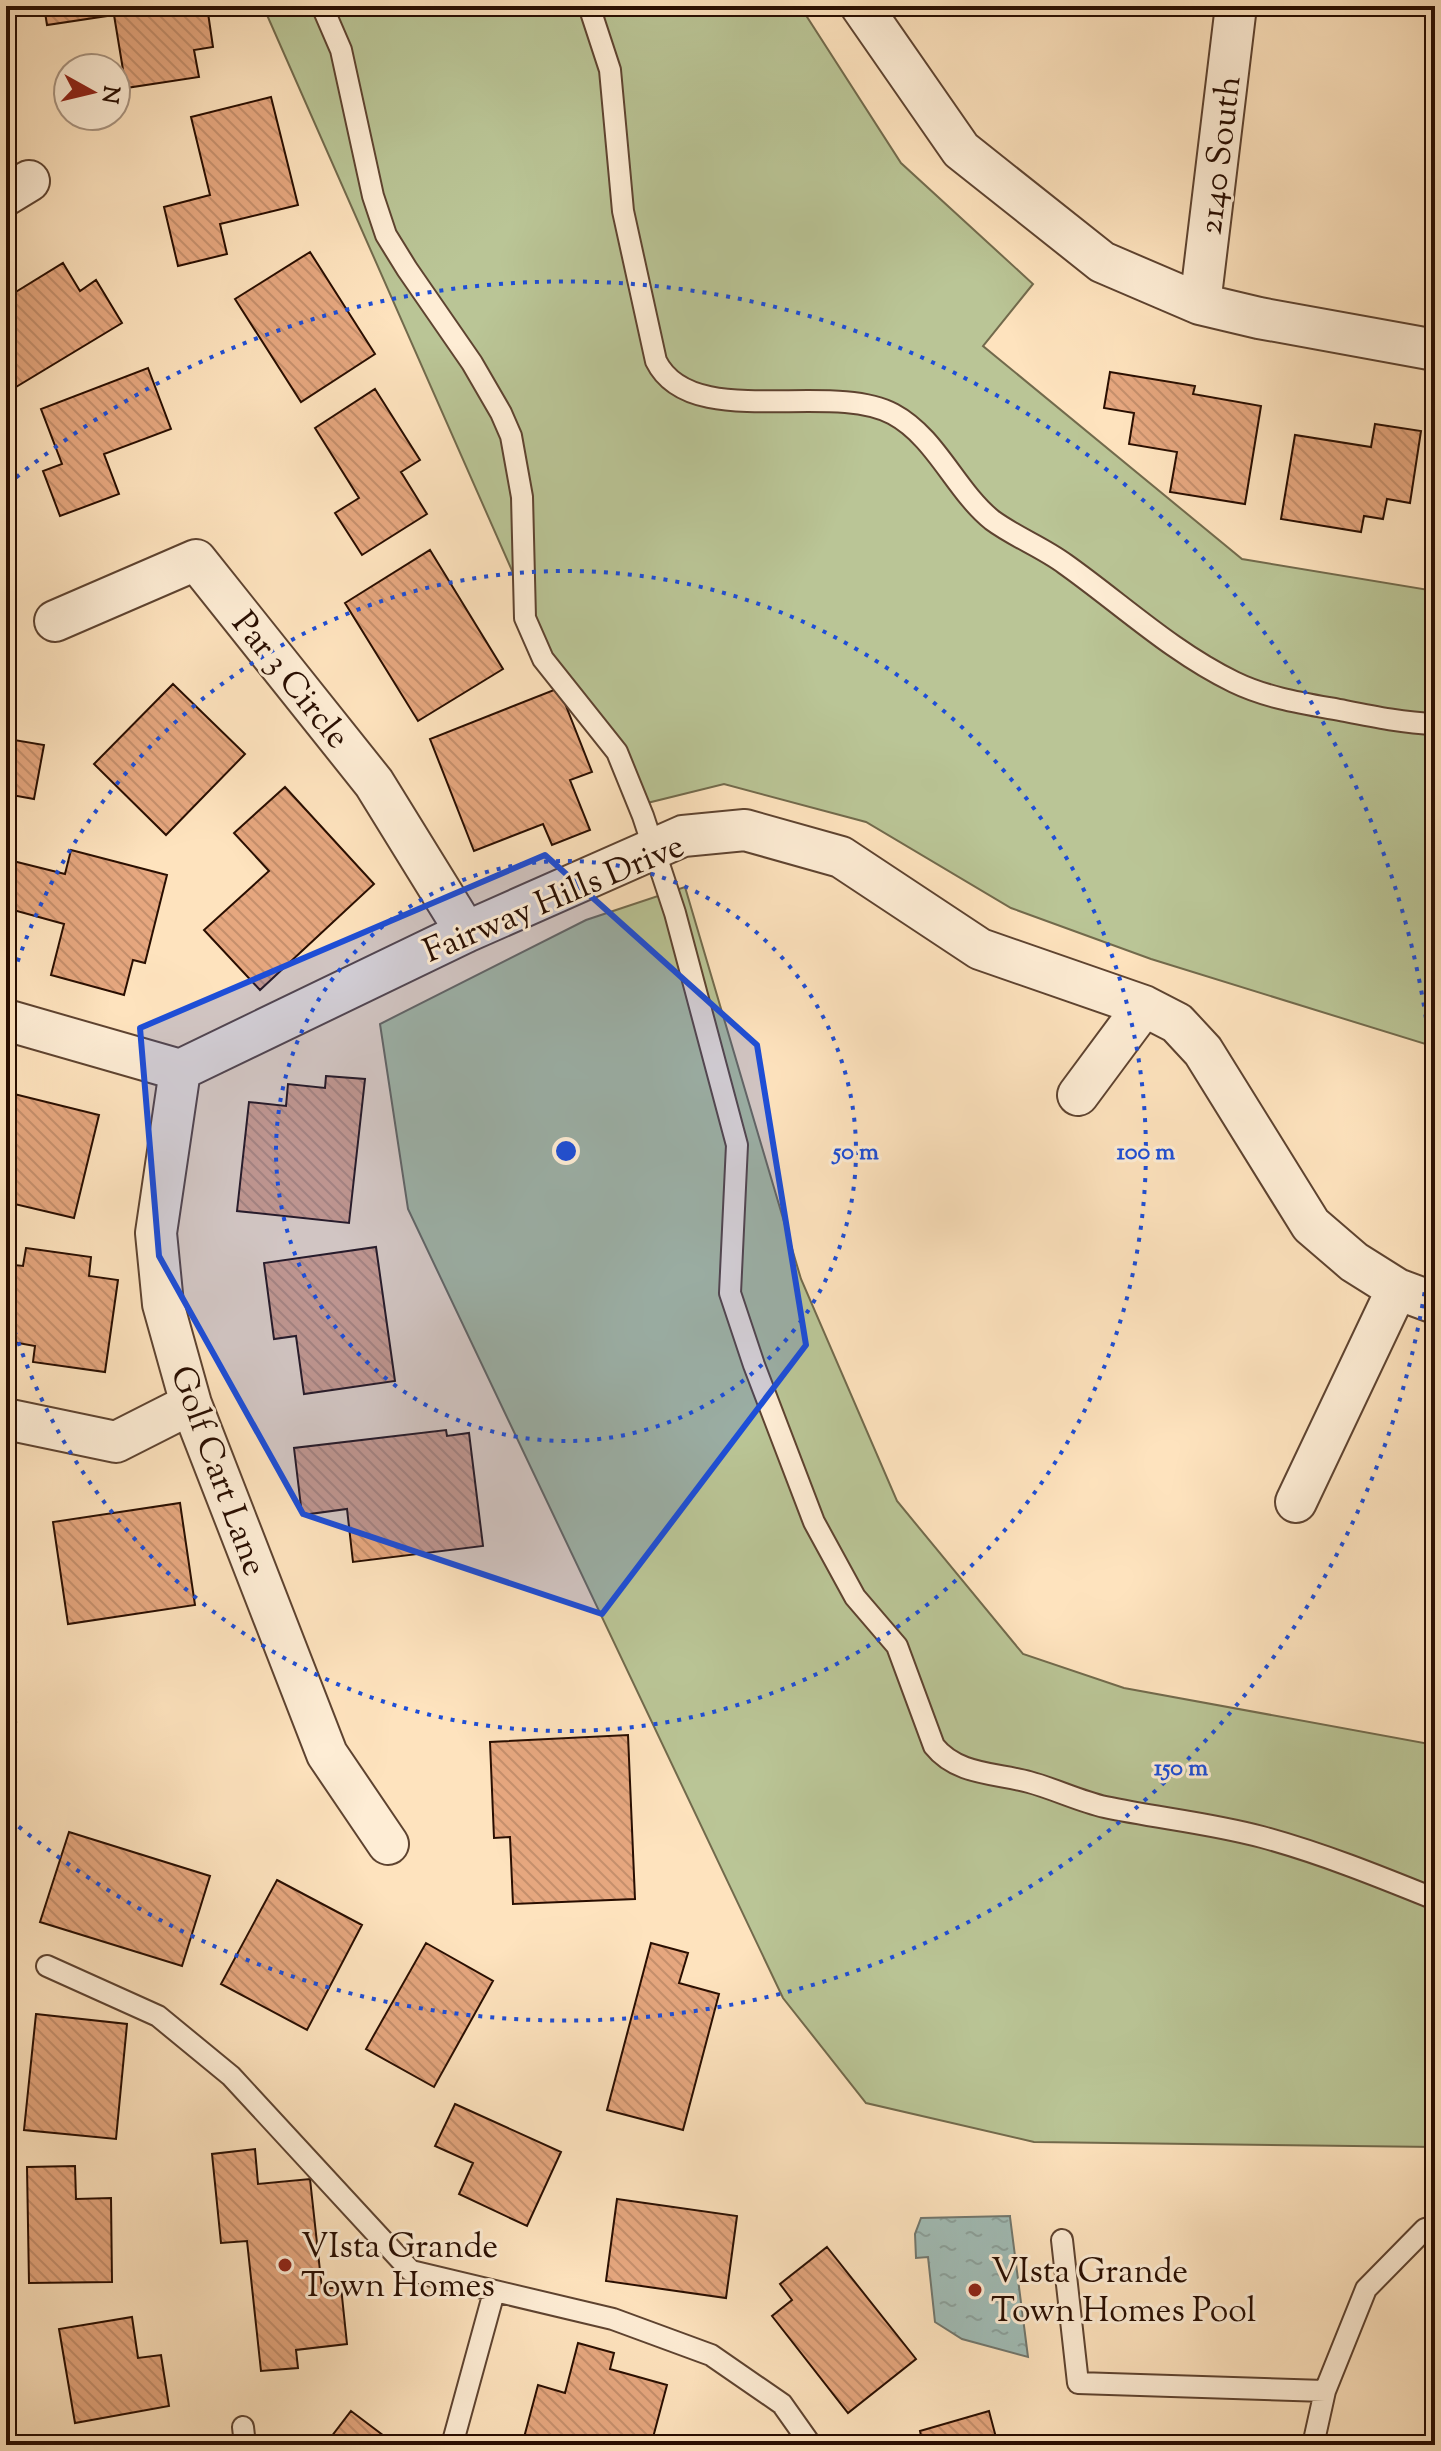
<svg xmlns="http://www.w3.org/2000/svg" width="1441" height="2451" viewBox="0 0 1441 2451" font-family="'Sorts Mill Goudy',serif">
<defs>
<pattern id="water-ripples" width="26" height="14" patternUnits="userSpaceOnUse" patternTransform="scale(2)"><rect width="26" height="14" fill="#a1bdb7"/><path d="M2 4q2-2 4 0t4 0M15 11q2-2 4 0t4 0" fill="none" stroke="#8ba19c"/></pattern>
<pattern id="building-back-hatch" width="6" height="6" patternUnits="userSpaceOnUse" patternTransform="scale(2)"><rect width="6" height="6" fill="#e6a77f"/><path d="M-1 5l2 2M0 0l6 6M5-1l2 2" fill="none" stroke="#c58f6c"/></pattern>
</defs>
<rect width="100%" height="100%" fill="#fee3be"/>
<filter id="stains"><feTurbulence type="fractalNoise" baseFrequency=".0025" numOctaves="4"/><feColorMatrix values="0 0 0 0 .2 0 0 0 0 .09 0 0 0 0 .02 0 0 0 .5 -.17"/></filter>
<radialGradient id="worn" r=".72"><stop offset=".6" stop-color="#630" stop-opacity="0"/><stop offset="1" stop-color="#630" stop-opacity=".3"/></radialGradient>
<path fill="#bac596" stroke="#726a4c" stroke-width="2" d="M263,6H800L901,163L1033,284L983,346L1242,559L1435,591V1047L1151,959L1011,908L866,822L724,784L643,804L551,659Z
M685,887L801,1279L897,1501L1023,1654L1124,1688L1435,1745V2147L1034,2142L866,2103L783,1998L408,1209L380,1024L586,920Z"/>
<path fill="url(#water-ripples)" stroke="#71776e" stroke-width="2" d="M1010,2216V2217L1028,2357L962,2339L935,2322L928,2257L916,2258L915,2234L921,2218Z"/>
<path fill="url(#building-back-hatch)" stroke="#290e01" stroke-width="2" d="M44,6H207L213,47L194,50L199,77L126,88L114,15L47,25Z
M271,97L298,205L220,224L227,254L178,266L164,207L210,195L191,117Z
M310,252L375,354L301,402L235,299Z
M63,263L80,291L96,280L122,323L6,393V298Z
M148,368L171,429L104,454L119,494L60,516L43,471L62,464L41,409Z
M1110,372L1195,386L1193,394L1261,406L1245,504L1170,492L1177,452L1129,444L1134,413L1104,408Z
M375,389L420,460L401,472L427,514L362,555L335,513L359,498L315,428Z
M1375,424L1421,431L1410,503L1387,499L1383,519L1364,516L1361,532L1281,519L1295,435L1371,447Z
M430,550L503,669L418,721L345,603Z
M173,684L245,754L166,835L94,764Z
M559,688L592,772L570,780L590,830L552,845L543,824L474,851L430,739Z
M6,706L13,707L8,739L44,745L34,799L6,794Z
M285,787L374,884L260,990L204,930L269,871L234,833Z
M71,850L167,875L145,963L133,960L124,995L51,975L64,924L6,908V871L9,860L65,874Z
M326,1076L365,1079L349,1223L237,1211L249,1102L286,1106L288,1084L325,1088Z
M6,1092L99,1115L74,1218L6,1202Z
M376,1247L395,1381L304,1394L296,1336L274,1339L264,1263Z
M26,1248L91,1257L89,1276L118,1280L105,1372L33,1362L35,1346L7,1341L6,1347V1264L23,1266Z
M446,1430L447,1436L469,1433L483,1546L353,1562L347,1509L302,1515L294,1448Z
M180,1503L195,1605L68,1624L53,1522Z
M6,1713L16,1722L6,1734Z
M628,1735L635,1899L513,1904L510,1837L494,1838L490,1742Z
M69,1832L210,1876L182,1966L40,1922Z
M277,1880L362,1925L307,2030L221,1984Z
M426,1943L493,1981L434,2087L366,2049Z
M651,1943L688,1953L679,1983L719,1994L683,2130L607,2110Z
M36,2014L127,2024L116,2139L24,2130Z
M455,2104L561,2152L527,2226L459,2194L473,2163L435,2146Z
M255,2149L258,2184L310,2179L322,2289L341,2287L347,2344L296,2350L298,2368L261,2371L247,2241L221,2243L212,2154Z
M75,2166L76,2199L111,2198L112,2282L29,2283L27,2167Z
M617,2199L737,2216L726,2298L606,2281Z
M827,2247L916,2359L848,2413L772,2316L792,2300L780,2284Z
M132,2317L138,2358L161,2355L169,2406L75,2423L59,2329Z
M578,2343L614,2353L610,2369L667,2385L651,2445H522L538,2385L565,2393Z
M351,2411L396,2445H325Z
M989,2411L998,2445H923L920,2431Z"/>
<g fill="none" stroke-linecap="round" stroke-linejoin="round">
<defs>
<path id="lane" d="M322,6L341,50L373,196L386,235L407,269L472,363L501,413L511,436L522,497L525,618L543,659L617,752L643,816L675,913L737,1145L730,1293L754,1365L814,1522L855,1597L897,1646L934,1746C957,1775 996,1773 1029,1782C1055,1789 1079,1801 1105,1807C1157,1818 1210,1823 1262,1837C1321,1853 1378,1876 1435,1899
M589,6L610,70L623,211L656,361C691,432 829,380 893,414C936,437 955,490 992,520C1015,537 1042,547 1065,564C1120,603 1172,652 1234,682C1269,699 1307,704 1345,711C1375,717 1405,723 1435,724
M47,1966L158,2016L231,2076L411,2271L613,2319L711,2355L782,2404L811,2445
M1062,2240L1078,2383L1325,2391
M243,2427L245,2445
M452,2445L494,2292
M1313,2445L1325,2391L1366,2289L1425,2229L1435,2226"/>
<path id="street" d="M861,6L961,150L1102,262L1200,304L1259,318L1435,350
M6,195L29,181
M1200,304L1236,6
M55,621L196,560L374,783L466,932
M6,1020L180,1070L466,932L683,836L745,830L841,857L980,949L1144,1006L1177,1023L1203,1051L1311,1225L1354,1262L1397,1289L1435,1303
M180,1070L156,1233L163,1304L191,1404L327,1754L388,1844
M1078,1095L1144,1006
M6,1419L116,1442L191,1404
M1296,1502L1397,1289"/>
</defs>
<use href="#lane" stroke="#5e4330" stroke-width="24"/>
<use href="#street" stroke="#5e4330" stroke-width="44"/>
<use href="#lane" stroke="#feedd5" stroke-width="20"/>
<use href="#street" stroke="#feedd5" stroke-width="40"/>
</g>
<path fill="#1d4ed8" fill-opacity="0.2" stroke="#1d4ed8" stroke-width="6" stroke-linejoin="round" d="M545,855L757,1045L806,1345L602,1614L303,1514L159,1256L140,1028Z"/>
<g fill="none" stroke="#1d4ed8" stroke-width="4" stroke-dasharray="4 8">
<circle cx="566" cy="1151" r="290"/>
<path d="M7 996A580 580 0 1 1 7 1306"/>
<path d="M1435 1197A870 870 0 0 1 7 1817M7 485A870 870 0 0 1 1435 1105"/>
</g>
<g fill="#8f2418" stroke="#feedd5" stroke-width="3">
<circle cx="285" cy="2265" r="8"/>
<circle cx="975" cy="2290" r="8"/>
</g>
<g text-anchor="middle" stroke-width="6" stroke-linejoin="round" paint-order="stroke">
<g font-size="34" fill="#290e01" stroke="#feedd5">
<text transform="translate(1218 155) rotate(-83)" y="12">2140 South</text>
<text transform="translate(292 679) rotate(51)" y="12">Par 3 Circle</text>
<text transform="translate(553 897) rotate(-23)" y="12">Fairway Hills Drive</text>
<text transform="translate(220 1470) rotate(70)" y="12">Golf Cart Lane</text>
</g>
<g font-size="34" fill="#290e01" stroke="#feedd5" text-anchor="start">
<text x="301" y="2257">VIsta Grande<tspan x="301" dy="39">Town Homes</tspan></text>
<text x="991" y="2282">VIsta Grande<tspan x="991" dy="39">Town Homes Pool</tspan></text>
</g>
</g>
<circle cx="566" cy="1151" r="12" fill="#1d4ed8" stroke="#feedd5" stroke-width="4"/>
<g font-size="24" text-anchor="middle" font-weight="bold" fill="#1d4ed8" stroke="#feedd5" stroke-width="6" stroke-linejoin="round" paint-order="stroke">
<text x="856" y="1159">50 m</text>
<text x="1146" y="1159">100 m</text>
<text x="1181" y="1775">150 m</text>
</g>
<rect width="1441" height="2451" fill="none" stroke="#fee3be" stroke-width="32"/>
<rect x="8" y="8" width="1425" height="2435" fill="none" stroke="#290e01" stroke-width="4"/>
<rect x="16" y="16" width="1409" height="2419" fill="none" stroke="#290e01" stroke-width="2"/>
<g transform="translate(92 92) rotate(98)"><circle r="38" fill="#feedd5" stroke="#a99480" stroke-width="2"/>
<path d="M0-6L14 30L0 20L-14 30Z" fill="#8f2418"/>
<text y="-12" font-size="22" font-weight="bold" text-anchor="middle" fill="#290e01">N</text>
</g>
<rect width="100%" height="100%" filter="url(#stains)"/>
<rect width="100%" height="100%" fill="url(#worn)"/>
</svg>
